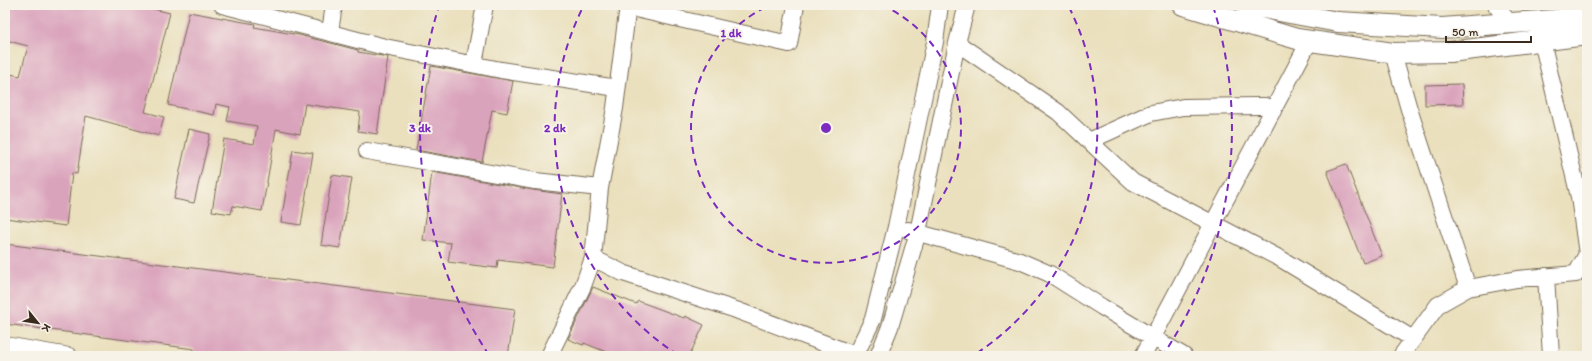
<svg xmlns="http://www.w3.org/2000/svg" width="1592" height="361" viewBox="0 0 1592 361" font-family="Itim,sans-serif">
<rect width="100%" height="100%" fill="#f7f3e8"/>
<filter id="ink" filterUnits="userSpaceOnUse"><feTurbulence type="fractalNoise" baseFrequency=".025" numOctaves="2"/><feDisplacementMap in="SourceGraphic" scale="8" xChannelSelector="R" yChannelSelector="G"/><feConvolveMatrix kernelMatrix="1 2 1 2 8 2 1 2 1" color-interpolation-filters="sRGB"/></filter>
<filter id="wash" filterUnits="userSpaceOnUse"><feTurbulence type="fractalNoise" baseFrequency=".012" numOctaves="4" result="noise"/><feDisplacementMap in="SourceGraphic" scale="16" xChannelSelector="R" yChannelSelector="G"/><feGaussianBlur stdDeviation="0.9" result="paint"/><feColorMatrix in="noise" values="0 0 0 0 0 0 0 0 0 0 0 0 0 0 0 0 0 1.4 0 .05"/><feComposite in="paint" operator="in"/></filter>
<g filter="url(#wash)">
<rect width="100%" height="100%" fill="#eae0bd"/>
<g id="blocks">
<path fill="#daa3bc" d="M9,5H137L170,13L145,112L164,117L159,136L86,116L77,174L72,173L66,226L5,218V73L20,76L28,46L5,40V23Z
M189,12L255,24L254,27L299,35L358,50V52L388,57L377,134L358,131L360,112L305,104L300,134L276,129L262,211L233,206L231,214L212,211L224,139L254,144L257,126L227,121L230,107L216,104L214,115L168,105Z
M431,66L513,81L507,113L492,110L482,162L416,150Z
M1462,84L1463,104L1425,105V85Z
M189,129L210,134L194,203L174,199Z
M293,150L313,153L301,225L281,222Z
M1346,164L1382,256L1363,263L1327,171Z
M432,172L533,190L562,194L553,267L498,260L497,268L448,262L451,243L423,240Z
M332,175L352,178L340,248L321,245Z
M5,244L515,309L508,356H193L194,349L5,324Z
M593,287L636,304L638,301L684,318L685,316L704,325L689,356H616L584,343L583,345L568,339Z"/>
</g>
</g>
<g filter="url(#ink)">
<use href="#blocks" fill-opacity="0" stroke="#786a56" stroke-width="1"/>
<g fill="none" stroke-linecap="round" stroke-linejoin="round">
<defs>
<path id="minor" d="M222,5L385,47L501,70L617,88
M1496,5L1509,23
M627,7L789,44L796,5
M330,32L334,5
M957,43L1058,112L1133,182L1281,259L1413,339
M1393,53L1409,109L1468,288
M474,64L485,5
M1089,141L1151,113L1183,107L1259,106H1265L1273,111
M367,151L535,181L600,188
M908,230L1020,261L1050,274L1102,307L1184,356
M593,258L623,273L736,310L855,355
M1546,276L1551,356
M5,345L69,356
M549,356L583,286L593,258L600,188L615,108L628,5
M855,356L873,319L896,227L935,42L940,5
M878,356L890,327L918,232L957,43L967,5
M1143,356L1310,40
M1401,356L1438,305L1468,288L1517,279L1576,274L1587,254L1579,197L1542,41"/>
<path id="major" d="M1183,5L1297,39L1393,53L1450,52L1587,35
M1247,5L1338,22L1442,28L1554,20L1587,16"/>
</defs>
<use href="#minor" stroke="#786a56" stroke-width="18"/>
<use href="#major" stroke="#786a56" stroke-width="22"/>
<use href="#minor" stroke="#fff" stroke-width="16"/>
<use href="#major" stroke="#fff" stroke-width="20"/>
</g>
</g>
<g fill="none" stroke="#7b2cbf" stroke-width="2" stroke-dasharray="7 5">
<path d="M882 5A135 135 0 1 1 770 5"/>
<path d="M678 355A271 271 0 0 1 583 7M1069 7A271 271 0 0 1 974 355"/>
<path d="M489 355A406 406 0 0 1 439 6M1213 6A406 406 0 0 1 1163 355"/>
</g>
<circle cx="826" cy="128" r="6" fill="#7b2cbf" stroke="#f7f3e8" stroke-width="2"/>
<g font-size="12" text-anchor="middle" font-weight="bold" fill="#7b2cbf" stroke="#f7f3e8" stroke-width="4" stroke-linejoin="round" paint-order="stroke">
<text x="731" y="37">1 dk</text>
<text x="555" y="132">2 dk</text>
<text x="420" y="132">3 dk</text>
</g>
<rect width="1592" height="361" fill="none" stroke="#f7f3e8" stroke-width="20"/>
<g transform="translate(38 323) rotate(120)" stroke="#f7f3e8" stroke-width="3" paint-order="stroke">
<path d="M0-3L7 15L0 10L-7 15Z" fill="#3b2a1e"/>
<text y="-6" font-size="11" font-weight="bold" text-anchor="middle" fill="#3b2a1e">K</text>
</g>
<path d="M1446 36v6h85v-6" fill="none" stroke="#3b2a1e" stroke-width="2"/>
<text x="1452" y="36" font-size="12" fill="#3b2a1e" stroke="#f7f3e8" stroke-width="3" paint-order="stroke">50 m</text>
</svg>
